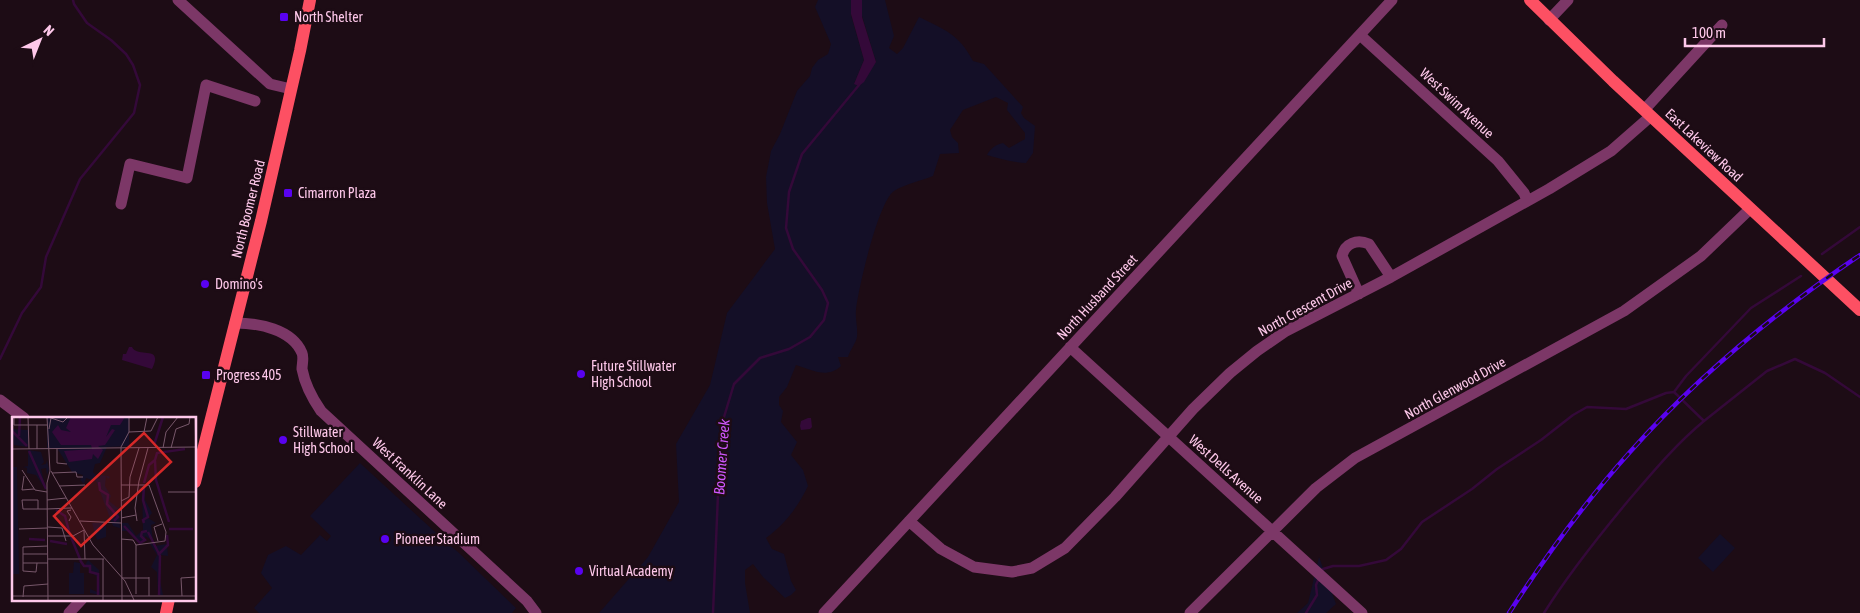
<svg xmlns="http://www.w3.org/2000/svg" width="1860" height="613" viewBox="0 0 1860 613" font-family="'Asap Condensed',sans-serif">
<rect width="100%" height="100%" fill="#1d0c15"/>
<path fill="#140f27" d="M818,0H851V15L864,60L854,84L876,62L862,16V0H885L894,36L889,48L897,54L903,48L919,17C945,30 959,34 973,61L984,64L1023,107L1021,113L1024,118L1035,126L1033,153L1026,163C1012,162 1000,159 987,155C991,148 995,145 1003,143L1009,148L1025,139V133L1007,110L1008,103L996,97L963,110L950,130L952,137L958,143L959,153L940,154L933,176C921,181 905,184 894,191C878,202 858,290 856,310C855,319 858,328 857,337C856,343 850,350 848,357H838L841,366C827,379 812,370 796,365L787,387L779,397V405L783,411L781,422L797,442L791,455L803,470L808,486C798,507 785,524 766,538L772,549L784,554L791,581L796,590L791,595L785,598L763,577L753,564L745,570V583L750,613H599L648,557L679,502L676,444L710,385L727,313L775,249L767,203L766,177L771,151L780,134L797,91L810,76L812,68L818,60L828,54L831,44L815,7Z
M360,463L447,543L458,552L516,608L512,613H259L254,608L272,588L261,573L268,555L286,546L301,555L320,535L327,541L331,536L310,516Z
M1720,534L1735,548L1713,572L1698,558Z
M1319,557L1336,604L1326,613H1297L1308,603Z"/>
<path fill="#340939" d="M851,0H862V17L876,62L864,82L859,86L854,84L864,60L851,14Z
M129,347H132C138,359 164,344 152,369L122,360L123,354H126Z
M808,418H811L812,427L810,429L801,430L800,426L801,421Z"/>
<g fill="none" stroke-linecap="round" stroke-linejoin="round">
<path stroke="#340939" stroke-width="2.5" d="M1822,254L1860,227
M0,359L22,313L41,287L46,257L80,179L134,113L140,85L133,65L126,54L111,40L87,23L74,4L73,0
M1674,392L1704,421L1767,371L1795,359L1825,373L1860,397
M1322,571L1323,569L1333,566H1359L1386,560L1401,549L1422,522L1472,489L1497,469L1541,440L1573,415L1587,407L1626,409L1666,393L1674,392L1686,376L1751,308L1801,276
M713,613L718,494L724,417L734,384L760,358L789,349L810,337L824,320L828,303L822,290L793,249L786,228L789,192L802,154L859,85
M1306,613L1317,595L1316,585L1319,578
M1544,613C1569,573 1598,537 1628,501C1652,473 1676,444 1704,421"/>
<path stroke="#7c3767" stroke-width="11" d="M178,0L270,84L291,89
M1549,20L1568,0
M1360,35L1498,161L1524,193L1527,200
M1645,109L1722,25
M121,204L130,164L187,178L206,85L255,101
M1359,294L1342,256C1345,243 1357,239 1369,244L1391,277
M235,323C258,323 292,329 302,353C304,358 302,364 302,369C305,385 312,398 321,411L527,601L536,613
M1070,347L1362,613
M0,400L24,418
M909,521L941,549L974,567L1012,572L1032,568L1065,548L1115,497L1193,409L1230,373L1257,351L1286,331L1391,277L1549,189L1611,151L1651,116
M69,613L82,599
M824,613L1392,0
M1190,613L1316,488L1355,458L1624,311L1701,256L1750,209"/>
<path stroke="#fd5063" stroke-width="12" d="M1530,0L1613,81L1860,310
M195,482L261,221L300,51L310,0
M166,613L169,599"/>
<defs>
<path id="rail" d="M1509,613C1545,557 1585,502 1630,452C1697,377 1777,311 1860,255"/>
</defs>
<use href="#rail" stroke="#5902f0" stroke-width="4.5"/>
<use href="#rail" stroke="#1d0c15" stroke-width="2.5" stroke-dasharray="8" stroke-linecap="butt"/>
</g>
<g fill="#5902f0" stroke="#1d0c15" stroke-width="2">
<rect x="279" y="12" width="10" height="10" rx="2.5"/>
<rect x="283" y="188" width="10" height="10" rx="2.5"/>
<circle cx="205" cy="284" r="5"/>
<circle cx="581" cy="374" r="5"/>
<rect x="201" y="370" width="10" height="10" rx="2.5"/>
<circle cx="283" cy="440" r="5"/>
<circle cx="385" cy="539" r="5"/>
<circle cx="579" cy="571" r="5"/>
</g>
<g text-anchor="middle" stroke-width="5" stroke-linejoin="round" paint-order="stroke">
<g font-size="14" fill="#fec8ea" stroke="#1d0c15" text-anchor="start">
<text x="294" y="22">North Shelter</text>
<text x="298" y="198">Cimarron Plaza</text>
<text x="215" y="289">Domino's</text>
<text x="591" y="371">Future Stillwater<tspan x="591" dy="16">High School</tspan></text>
<text x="216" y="380">Progress 405</text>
<text x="293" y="437">Stillwater<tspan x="293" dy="16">High School</tspan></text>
<text x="395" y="544">Pioneer Stadium</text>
<text x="589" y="576">Virtual Academy</text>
</g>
<g font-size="14" fill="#fec8ea" stroke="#1d0c15">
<text transform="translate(1457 103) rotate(43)" y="5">West Swim Avenue</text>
<text transform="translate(1704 145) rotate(43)" y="5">East Lakeview Road</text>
<text transform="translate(248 209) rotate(-76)" y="5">North Boomer Road</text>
<text transform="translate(1097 297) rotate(-47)" y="5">North Husband Street</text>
<text transform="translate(1305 307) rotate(-29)" y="5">North Crescent Drive</text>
<text transform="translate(1455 388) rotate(-29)" y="5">North Glenwood Drive</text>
<text transform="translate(1226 469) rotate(42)" y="5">West Dells Avenue</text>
<text transform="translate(410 473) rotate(43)" y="5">West Franklin Lane</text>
</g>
<g font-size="15" font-style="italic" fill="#d057fd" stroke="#1d0c15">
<text transform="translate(722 457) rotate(-86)" y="5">Boomer Creek</text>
</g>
</g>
<g transform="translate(12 417)">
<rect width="184" height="184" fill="#1d0c15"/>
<path d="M35,0H117V29L95,30L88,46L83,47L81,55L87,62L89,58L96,59L98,60L96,62L94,59L93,69L99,79L97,84L107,92L103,93L107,97L108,111L101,109L84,64L74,61L72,67L68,63L71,58L60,55L45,31H35ZM0,12L16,13V30L2,28ZM16,33L29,35L32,45L29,48L34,47L35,43L37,52L35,58L34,51L29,52L34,73L24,58L15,56V51L11,50L16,49ZM0,50H5L7,157H0ZM130,67L133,68V83L140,96L136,101L144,106L139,108L141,124L133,119V124L129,127L115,114H110V106H116L124,119L131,113ZM80,106H94V120L85,123ZM137,125L143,129L155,127L156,139L149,138V144L148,163L151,178H146L145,155L139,150L145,138ZM76,143L87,153L88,178L78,176V172L85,175L86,161L73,148ZM62,145L68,146V156H72V177H57V156H61Z" fill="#140f27"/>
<path d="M59,0H113L108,8H99L94,20L100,12L103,13L93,28L86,29L91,33L86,42L81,37L80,42L57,45L52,34L80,32L79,28H49L40,15L46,8L49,13L59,15L54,11Z" fill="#340939"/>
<path fill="none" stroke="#340939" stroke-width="2.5" d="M0,14L15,29M7,19L8,0M142,28L151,0M17,34L34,72M143,44L144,63L157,105M87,65L88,73L96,78L95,87L106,100L102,104M132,66L137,48L143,43L145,36L173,32M44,93L53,99L58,118M132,106L131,103L136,100L131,83L132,70M112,109L128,126L133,123L129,119L130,115L135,114M157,112H181M136,115L148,139L147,178M59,120L68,142M17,122L33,123M38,124L55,127M146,138L156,128L155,118M68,143L72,149H78V155L86,157V178"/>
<path fill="none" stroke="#77576a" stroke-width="1" d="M2,0V8H35M16,0L17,32M35,0L38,54L35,66L36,183M183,0L184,40M25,8V32M37,12L39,1L51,5L56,0M117,15L139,14L146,0M132,15L135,0M151,31L154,15L166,0M159,31L164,12L177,7L178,0M0,32L184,30M45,32V46L55,47M10,53L23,73L35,75M39,54L81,128L113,164L122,183M40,56L64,55L65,60H71M12,59L10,73L22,72M109,68H137L154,115L153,124L124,128M47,69L73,68M156,75H184M35,83L54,81M109,84L117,80L118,60L127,31M26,92V83H10L11,92H35L58,91H60M109,101L124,98M57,104L59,100L55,94L59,93M68,104L109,106M125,104L123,91L127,64L136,31M36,110L50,111L54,124M7,112L35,111M36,119H61L72,113L73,142M109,122L121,123L124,128M146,124L142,110L150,107M124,128V177M11,137H35M36,142H92M91,142V183M11,146H36M25,146L24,155L11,154V130L36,129M137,160V179M110,161H137M169,161L170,179M169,161L184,160M0,179H121M121,179H184M11,180L12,169L36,167M110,183L109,30L117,15V0"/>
<path fill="#d62828" fill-opacity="0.15" stroke="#d62828" stroke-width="2.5" d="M132,16L159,45L69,129L42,99Z"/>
<rect width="184" height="184" fill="none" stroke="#fec8ea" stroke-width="2.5"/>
</g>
<g transform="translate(40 40) rotate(43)" stroke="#1d0c15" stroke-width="4" paint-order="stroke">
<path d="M0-4L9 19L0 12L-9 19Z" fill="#fec8ea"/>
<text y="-8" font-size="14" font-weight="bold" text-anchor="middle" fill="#fec8ea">N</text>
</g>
<path d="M1685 38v8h139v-8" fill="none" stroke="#fec8ea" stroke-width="2.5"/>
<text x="1692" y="38" font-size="15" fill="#fec8ea" stroke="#1d0c15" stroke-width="4" paint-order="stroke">100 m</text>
</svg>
